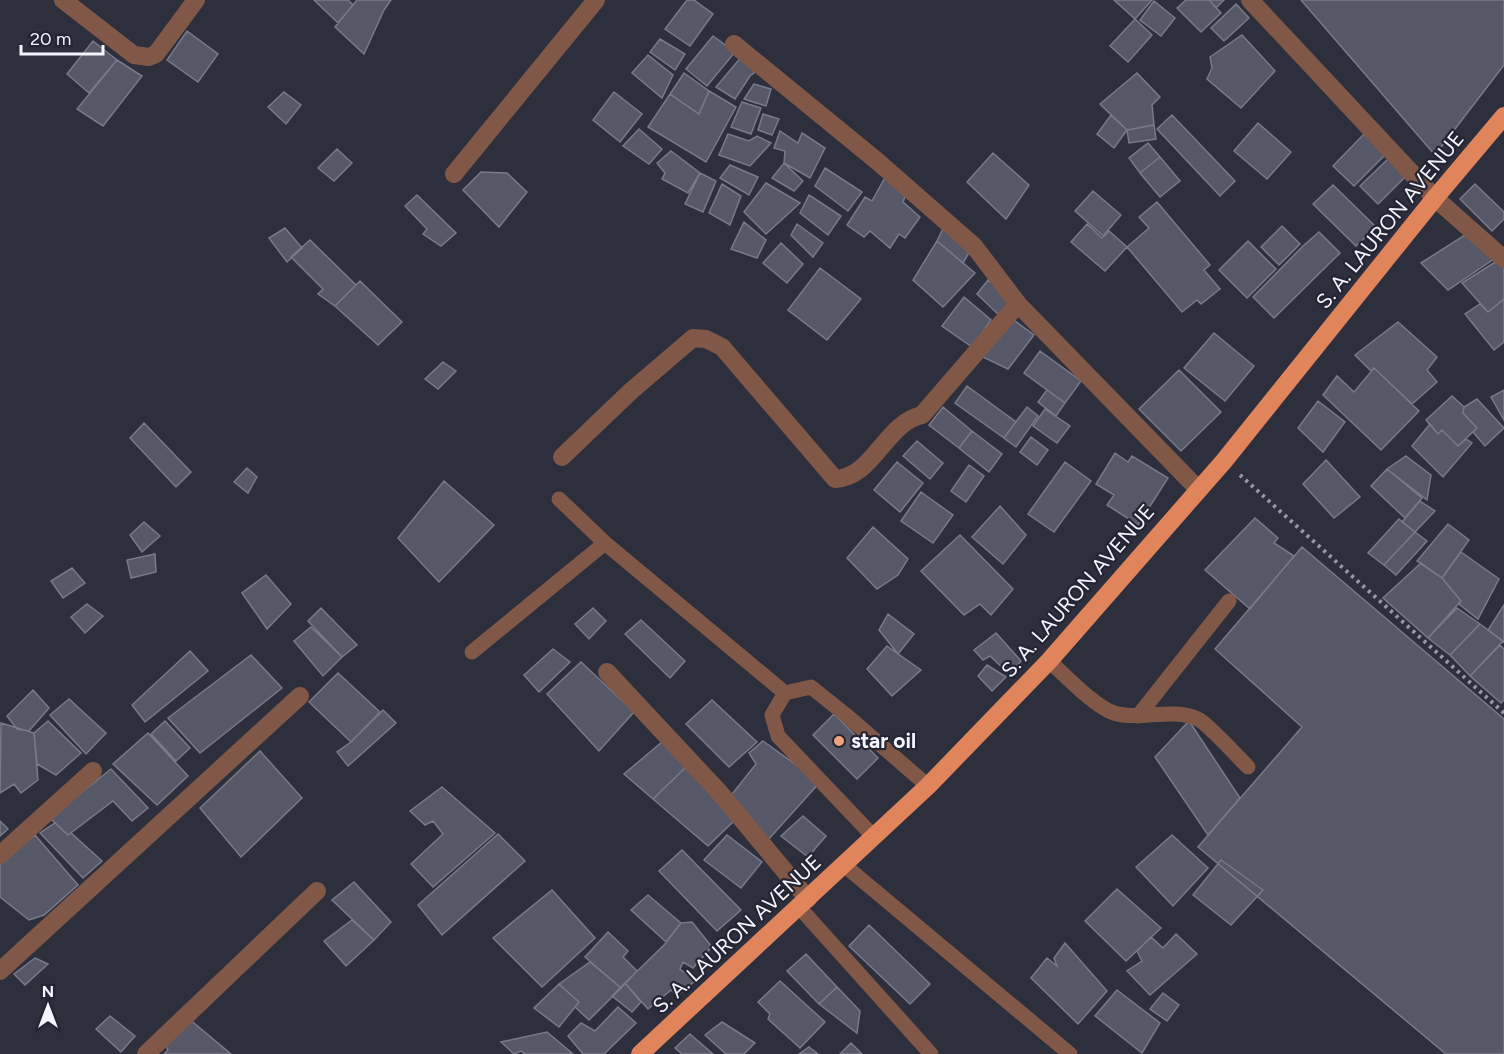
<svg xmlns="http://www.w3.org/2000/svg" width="1504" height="1054" viewBox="0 0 1504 1054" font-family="Figtree,sans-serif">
<rect width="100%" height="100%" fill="#2e2f3c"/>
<path fill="#565867" stroke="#787a8a" stroke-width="1.5" d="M314,0H348L353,5L338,23Z
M357,0H391L384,10L364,54L335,27Z
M687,0H694L713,14L690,46L665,29Z
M1114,0H1152L1135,19Z
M1186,0H1209L1221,13L1201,32L1177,8Z
M1209,0H1224L1216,8Z
M1301,0H1504V65L1435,155Z
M1154,1L1175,18L1161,36L1140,20Z
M1236,4L1249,18L1224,41L1211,28Z
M1135,19L1152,35L1128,62L1110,46Z
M187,31L218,54L198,82L167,60Z
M1242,35L1275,71L1241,108L1207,79L1212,68L1210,57Z
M713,36L735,52L707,86L686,69Z
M660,39L685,54L675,70L650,52Z
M93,41L117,60L89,93L67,74Z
M648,55L673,75L662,98L632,73Z
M743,55L762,67L750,76L735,99L716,87Z
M117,60L142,76L103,126L77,109Z
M684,73L709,91L699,114L670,94Z
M1137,73L1160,97L1152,105L1154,125L1127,130L1100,104Z
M754,84L771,89L766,106L744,99Z
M709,91L736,107L706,162L648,127L670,94L699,114Z
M284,92L301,105L286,124L268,107Z
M614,92L642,114L620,142L593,120Z
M742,102L761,108L751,134L731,127Z
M763,114L779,119L772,135L758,130Z
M1111,115L1127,130L1114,148L1097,134Z
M1172,115L1235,181L1220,196L1157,129Z
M1258,123L1291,152L1267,179L1234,151Z
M1154,125L1156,139L1129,143L1127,130Z
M639,129L662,149L649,164L623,146Z
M780,131L798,143L802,133L825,148L810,178L784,163L785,151L774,148Z
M1365,133L1386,154L1354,186L1333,166Z
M728,134L749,141L757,136L771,143L750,166L719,155Z
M1148,143L1160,157L1140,173L1129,158Z
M337,149L352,163L334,181L318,168Z
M671,151L700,173L688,193L662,179L665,173L657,163Z
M993,153L1029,185L1006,219L967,182Z
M1160,157L1180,181L1160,197L1140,173Z
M1390,157L1408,174L1378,204L1360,186Z
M784,163L803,181L794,191L772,178Z
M730,165L758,177L749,195L720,178Z
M825,168L862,192L848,211L815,186Z
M481,172L507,173L527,192L499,227L463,190Z
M888,172L908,189L903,202L920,217L905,238L899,234L890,248L870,231L864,237L847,225L865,197L872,201Z
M700,173L716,181L703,212L685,204Z
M766,183L800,203L766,234L744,212Z
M722,184L741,196L730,225L709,213Z
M1475,184L1504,212V219L1492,231L1460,199Z
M1333,185L1376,227L1356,246L1313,204Z
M1093,191L1121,215L1103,236L1075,211Z
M417,195L456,233L441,246L423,234L427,229L405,206Z
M809,195L841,216L828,235L800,213Z
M1157,202L1210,265L1204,270L1220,289L1201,304L1197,300L1182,312L1127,247L1149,228L1139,217Z
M744,222L766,240L757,258L731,249Z
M797,224L823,243L813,257L791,235Z
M945,224L970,251L963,263L937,241Z
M1087,224L1102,238L1109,231L1127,247L1105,271L1071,242Z
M1282,226L1300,244L1279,265L1261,247Z
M285,228L302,248L287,262L269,238Z
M1319,232L1340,253L1274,318L1253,297L1302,247Z
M1465,235L1494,259L1448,290L1421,263Z
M310,240L356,285L335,306L318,294L323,289L291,257Z
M937,241L975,273L943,307L913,280Z
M1248,241L1276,269L1247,298L1219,270Z
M781,243L803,264L787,283L763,263Z
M1497,261L1504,268V299L1488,312L1462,283Z
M820,268L861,299L827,340L788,310Z
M988,280L1015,301L1001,317L977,294Z
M360,281L402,322L378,345L335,306Z
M964,297L991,320L972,347L942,326Z
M1504,299V342L1494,350L1465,314L1480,304L1488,312Z
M1011,318L1034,335L1008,369L983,357Z
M1398,322L1437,357L1427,370L1437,382L1412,404L1374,368L1371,371L1355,355Z
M1214,333L1254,366L1225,401L1184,368Z
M1040,351L1081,381L1065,403L1024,373Z
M443,362L456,371L438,389L425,379Z
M1374,368L1419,411L1381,450L1323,395L1337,376L1354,392Z
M1179,370L1221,412L1181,451L1139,409Z
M967,386L1016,422L1004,438L955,403Z
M1047,390L1065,403L1056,416L1038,402Z
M1504,390V420L1491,397Z
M1452,396L1464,407L1463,413L1477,428L1458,446L1442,430L1438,434L1426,420Z
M1477,399L1504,428L1485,446L1473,432L1477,428L1463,413L1464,407Z
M1318,401L1345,422L1323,452L1298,428Z
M943,407L972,431L959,448L929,425Z
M1027,407L1038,416L1016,447L1004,438Z
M1045,409L1070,426L1057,443L1033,426Z
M144,423L191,472L176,487L130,438Z
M1430,424L1438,434L1442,430L1458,446L1466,439L1472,443L1443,477L1412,446Z
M972,431L1002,454L989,472L959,448Z
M1031,437L1048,450L1037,465L1020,452Z
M917,441L943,463L930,479L903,456Z
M1115,453L1128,462L1132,456L1168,478L1138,525L1107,505L1114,495L1096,484Z
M1406,456L1431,475L1427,500L1387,469Z
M1326,460L1360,497L1334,518L1303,484Z
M897,462L923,483L900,512L874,490Z
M1065,462L1091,481L1054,532L1028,514Z
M969,465L984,476L966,502L951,491Z
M247,468L257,477L248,493L234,482Z
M1387,469L1422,498L1405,518L1371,486Z
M444,481L494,525L439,582L398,538Z
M921,492L953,515L933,543L901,521Z
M1420,501L1435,511L1415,532L1402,522Z
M1000,506L1026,535L1003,564L972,537Z
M1255,518L1278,538L1274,543L1294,556L1250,609L1205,570Z
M1399,519L1415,532L1384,565L1368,553Z
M144,522L160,536L142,552L130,535Z
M1448,524L1469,540L1442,578L1417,561Z
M873,527L908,559L898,575L877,589L847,558Z
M1415,532L1427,541L1396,575L1384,565Z
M960,535L1013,589L991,615L980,604L964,615L921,571Z
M1302,547L1504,719V1054H1446L1198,847L1302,727L1215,649Z
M1461,552L1499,579L1478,619L1459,604L1461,601L1442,578Z
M155,554L156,572L131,578L127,560Z
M1421,563L1442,578L1461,601L1428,638L1383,598Z
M72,568L85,583L63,598L51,581Z
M266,575L291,604L267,629L242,593Z
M87,604L103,616L85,633L71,617Z
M1504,605V642L1488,630Z
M321,608L357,645L342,657L308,621Z
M593,608L606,621L589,639L575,624Z
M1457,608L1480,624L1450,655L1428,638Z
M888,614L914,634L898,654L879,630Z
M641,620L685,661L670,678L625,634Z
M1480,624L1503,641L1470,676L1450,655Z
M311,627L342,657L323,676L294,641Z
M996,633L1021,661L1010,675L990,656L983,660L974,650Z
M1500,645L1504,649V700L1501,703L1470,676Z
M887,646L921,670L892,696L867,669Z
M553,649L570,662L539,692L524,675Z
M190,651L208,671L145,722L132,705Z
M251,655L282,688L200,753L168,718Z
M581,662L634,712L599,751L547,694Z
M987,665L1006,677L992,691L978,676Z
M338,673L380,712L351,742L309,702Z
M33,690L49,708L29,731L17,729L7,716Z
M69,699L106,733L86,754L50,715Z
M712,700L757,742L729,767L686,724Z
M383,710L396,723L348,766L337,752L351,742Z
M834,714L878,758L857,779L813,735Z
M48,721L81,753L56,775L37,764L34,733Z
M165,721L190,748L176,761L151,734Z
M1189,721L1240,798L1208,835L1155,757Z
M1,723L34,733L38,780L21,793L14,784L0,793Z
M148,733L188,776L157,805L113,764Z
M763,741L820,782L768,840L729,798L756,764L749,753Z
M662,742L686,767L653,799L624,774Z
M260,751L302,798L241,857L200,808Z
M686,767L736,819L708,846L653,799Z
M111,769L148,808L132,821L113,801L68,835L50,818Z
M442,787L495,833L433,887L411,864L443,834L433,821L425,825L410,811Z
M803,816L826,836L808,857L781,836Z
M0,821L8,829L0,836Z
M55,823L68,835L71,833L102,861L83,878L40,833Z
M498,834L525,861L442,935L418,905Z
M35,835L78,885L44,915L29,920L0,897V864Z
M727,835L762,862L741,888L704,860Z
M1172,835L1208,868L1173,906L1136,867Z
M682,850L741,910L717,931L659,871Z
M1221,860L1263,890L1231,925L1193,895Z
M354,882L391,922L374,940L332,900Z
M1117,889L1161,928L1126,961L1085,921Z
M552,890L595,938L542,987L493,938Z
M648,895L681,923L666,942L631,910Z
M352,920L374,940L346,966L324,941Z
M692,922L712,947L693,968L683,962L680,969L695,981L677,996L671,990L648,1009L625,983L664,945L681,923Z
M869,925L930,984L910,1004L849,946Z
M608,932L628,951L623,957L637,971L621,988L585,957Z
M1176,934L1197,954L1150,995L1127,971L1142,961L1137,951L1151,937L1163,948Z
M1065,943L1107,991L1078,1024L1031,978L1047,958L1057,966L1054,958Z
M806,954L837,987L819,1004L787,971Z
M35,958L48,964L25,985L14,974Z
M590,962L621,988L589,1020L575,1007L579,1002L559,984Z
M780,981L825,1022L800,1048L768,1019L770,1014L758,1002Z
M625,983L641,1002L632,1012L612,996Z
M559,984L579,1002L559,1027L534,1008Z
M837,987L860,1011L857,1033L819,1004Z
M1117,990L1160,1023L1142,1053L1095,1016Z
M1163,993L1179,1005L1167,1021L1150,1009Z
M618,1007L636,1023L604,1054H583L568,1036L581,1023L595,1031Z
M110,1016L135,1036L121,1052L96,1029Z
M188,1018L231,1054H164L168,1050L164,1043Z
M722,1022L755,1043L744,1054H726L705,1035Z
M547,1032L573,1054H525L521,1051L514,1054L501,1042Z
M690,1034L713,1054H682L675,1048Z
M851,1043L862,1054H840Z
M809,1047L818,1054H799Z"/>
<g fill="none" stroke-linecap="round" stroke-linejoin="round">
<path stroke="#9798a3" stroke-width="4" stroke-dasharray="3 4.5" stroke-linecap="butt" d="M1240,475L1504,713"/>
<path stroke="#815847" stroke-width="15" d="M559,499L605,543L785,693
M472,652L605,543
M1049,661C1065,675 1095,707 1114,713C1140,721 1172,707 1198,719C1208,724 1238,757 1248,767
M1138,716L1229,601
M873,836L778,736L772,715L785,693L811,687L846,715L928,786
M844,865L1070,1054
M799,907L931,1054"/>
<path stroke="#815847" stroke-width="18" d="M63,0L134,55L149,57L156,54L196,0
M1250,0L1435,198L1504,259
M734,44L877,161L974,246L1018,304L1198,489
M454,174L596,0
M562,457L631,391L693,338L706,339L722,347L835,479C874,477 885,423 922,415L1018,304
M607,672L720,793L808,899
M0,855L93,771
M0,971L300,696
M146,1054L317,891"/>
<path stroke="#e0845c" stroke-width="18" d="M640,1054L928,786L1049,661L1224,461L1435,198L1504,116"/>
</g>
<circle fill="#f1a17d" stroke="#242532" stroke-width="2" cx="839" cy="741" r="6"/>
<g text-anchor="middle" stroke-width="4.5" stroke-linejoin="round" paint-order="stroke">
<g font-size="21" fill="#f3f4fd" stroke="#242532">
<text transform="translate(1390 220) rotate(-51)" y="7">S. A. LAURON AVENUE</text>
<text transform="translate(1078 591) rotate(-49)" y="7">S. A. LAURON AVENUE</text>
<text transform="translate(737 934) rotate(-43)" y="7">S. A. LAURON AVENUE</text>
</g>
<g font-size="21" font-weight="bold" fill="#f3f4fd" stroke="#242532" text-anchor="start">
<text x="851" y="748">star oil</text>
</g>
</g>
<g transform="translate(48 1006)" stroke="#242532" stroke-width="4.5" paint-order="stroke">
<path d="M0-4.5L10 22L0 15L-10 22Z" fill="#f3f4fd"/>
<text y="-9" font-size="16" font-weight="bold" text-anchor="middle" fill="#f3f4fd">N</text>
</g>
<path d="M21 45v9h82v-9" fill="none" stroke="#f3f4fd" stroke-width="3"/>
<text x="30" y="45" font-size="18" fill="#f3f4fd" stroke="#242532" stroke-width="4.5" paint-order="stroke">20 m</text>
</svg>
